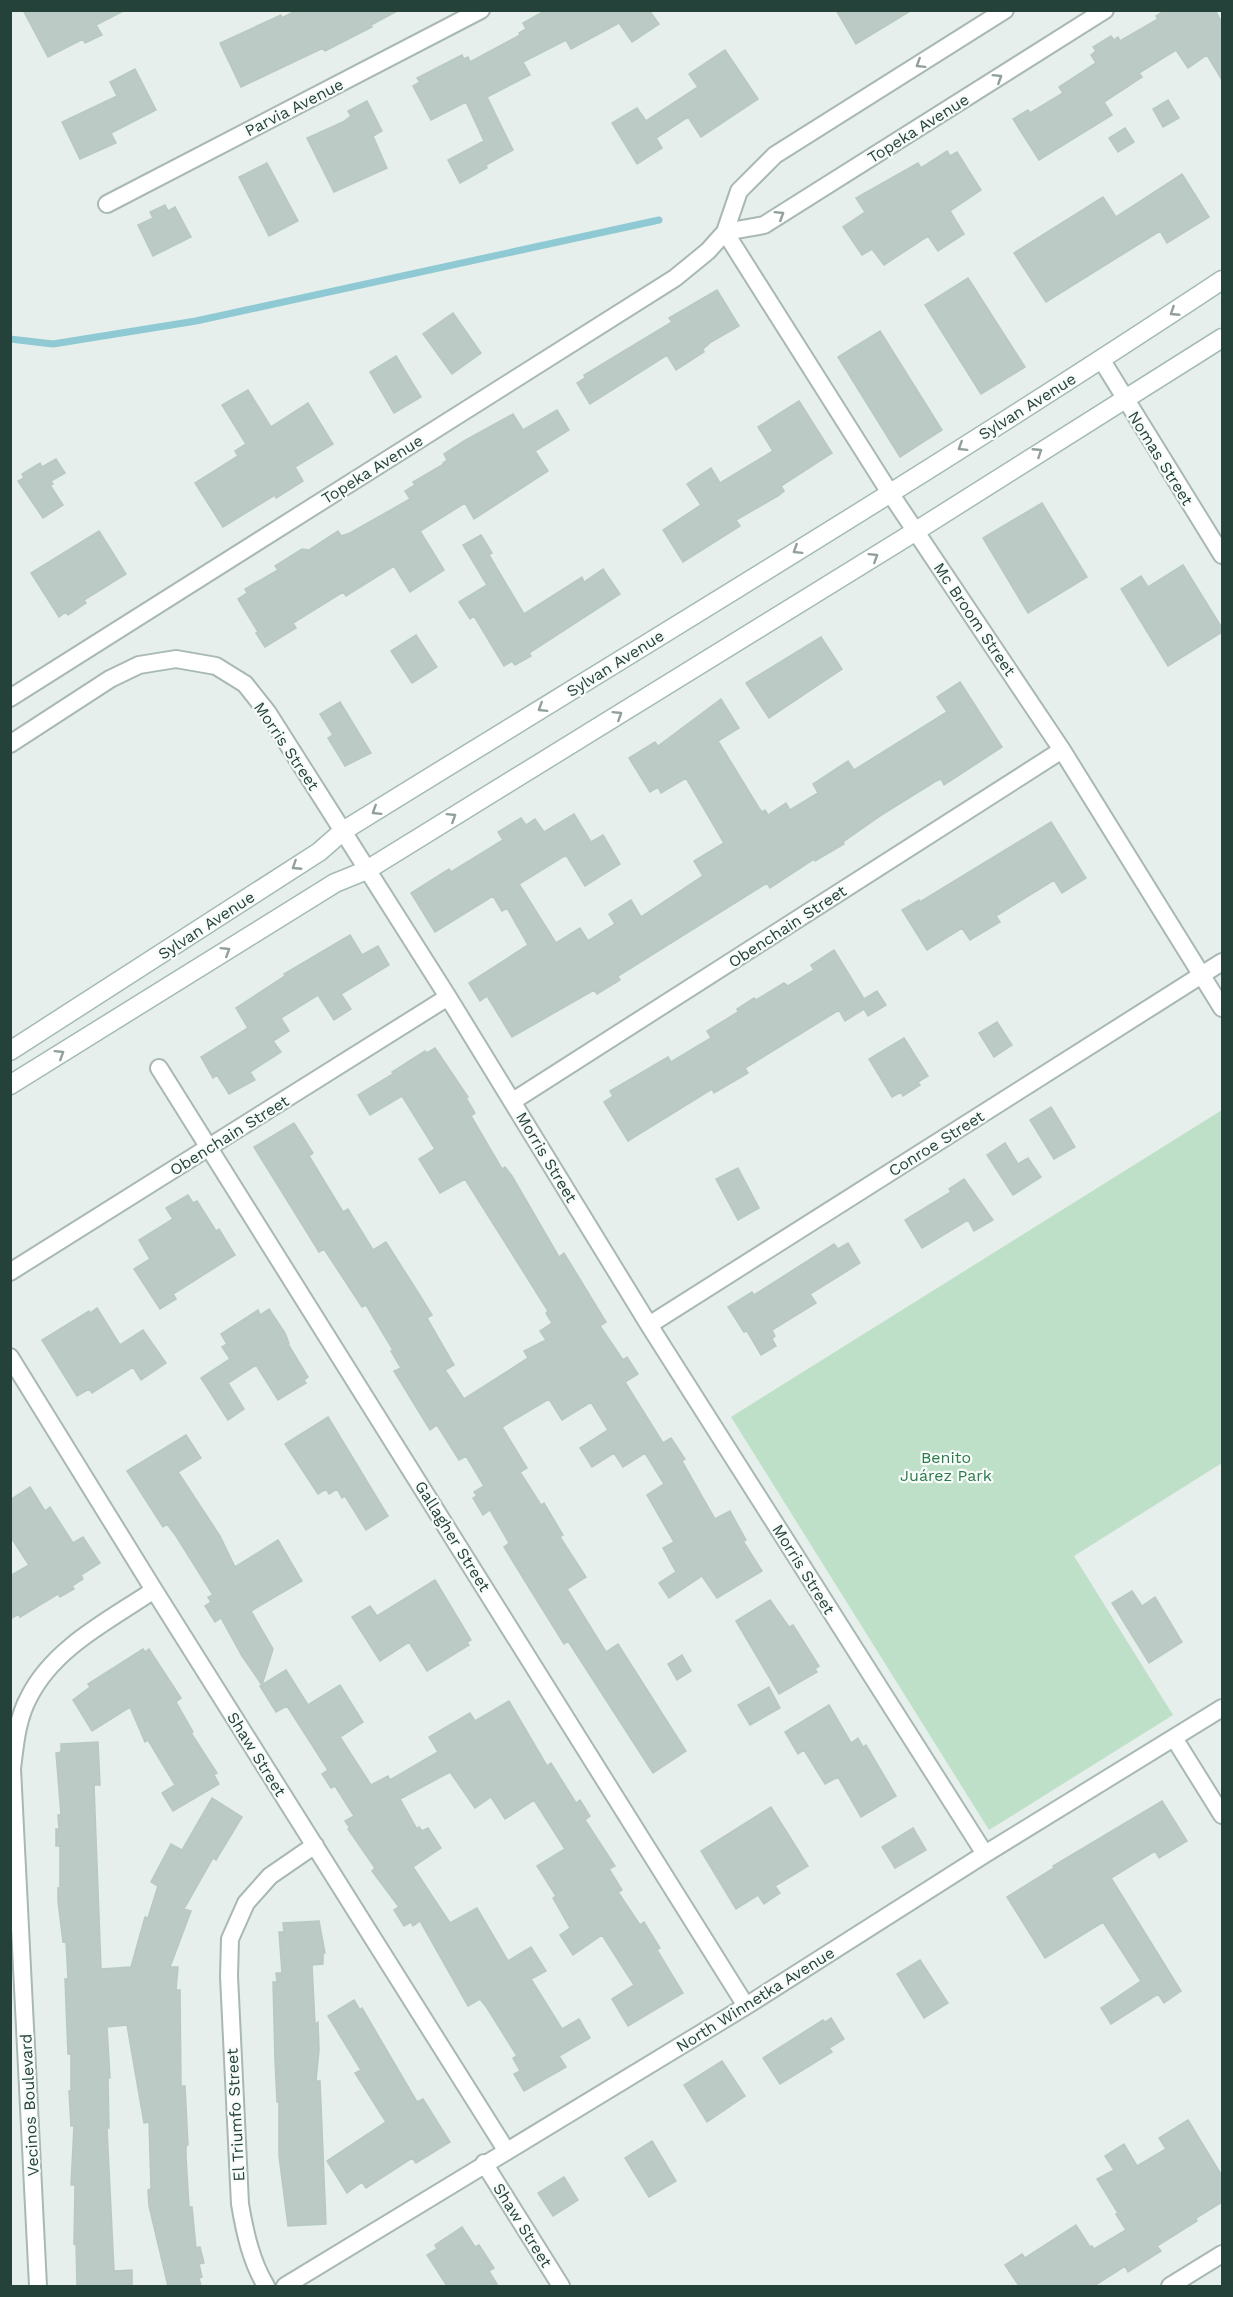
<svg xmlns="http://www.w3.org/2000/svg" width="1233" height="2297" viewBox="0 0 1233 2297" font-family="'Work Sans',sans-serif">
<rect width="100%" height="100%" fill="#e6efeb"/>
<path fill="#bfe0c8" d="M1222,1110V1463L1074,1556L1173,1715L989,1830L731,1417Z"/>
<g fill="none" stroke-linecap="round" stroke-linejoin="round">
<path stroke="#8ec9d4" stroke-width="7" d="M10,339L53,344L196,321L659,220"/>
</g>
<path fill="#bbcac4" stroke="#b8c9c2" stroke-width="1.5" d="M23,10H125L96,25L102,35L85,43L83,39L48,57Z
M297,10H399L371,25L372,27L325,51L323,48L241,87L220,43L281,15L282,18Z
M546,10H649L659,24L632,42L619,23L571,49L566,40L523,62L530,75L487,97L513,150L486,165L487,168L460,183L448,160L484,141L466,102L431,120L413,86L420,82L417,78L462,55L464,59L468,57L470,62L520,35L519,33L526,29L523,23Z
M836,10H912L856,44Z
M1166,10H1215L1222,23V80L1207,55L1188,68L1176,50L1139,73L1142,77L1104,102L1112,115L1039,160L1013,119L1028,110L1030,113L1063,93L1059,87L1096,63L1091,55L1096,51L1093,47L1111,36L1114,40L1118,37L1120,41L1158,19L1156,16Z
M725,50L758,99L701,137L688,117L656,138L662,148L637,164L612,123L637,108L646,121L698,87L689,74Z
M135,69L156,110L111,133L116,143L80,159L62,122L117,96L110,82Z
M1168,100L1179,118L1163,127L1153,109Z
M367,101L382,131L373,136L387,168L334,192L307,138L343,122L351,116L348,111Z
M1125,128L1134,142L1118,152L1109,138Z
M947,151L950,156L957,152L981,190L950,211L964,234L938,251L928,236L884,265L872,249L862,255L843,227L865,212L856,198L918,163L921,168Z
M267,163L298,221L269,236L239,177Z
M1182,174L1209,217L1167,243L1160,231L1046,302L1014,253L1103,197L1116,217Z
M165,205L168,211L175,207L191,237L153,256L138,225L153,218L150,212Z
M968,278L1025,367L981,394L925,305Z
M717,290L739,326L711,342L703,349L704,352L676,370L667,355L590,404L577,383L585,378L584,375L672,322L669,318Z
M453,313L481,353L452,374L423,334Z
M880,331L942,430L900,457L838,357Z
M396,356L421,397L394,413L370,372Z
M248,390L271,427L308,403L333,444L295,467L303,481L276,498L275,495L223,527L195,483L238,456L235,451L246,444L222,405Z
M799,401L832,453L781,486L784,491L778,496L736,520L740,526L683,562L663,530L701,505L687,484L711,468L720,483L773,451L758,427Z
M557,410L569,430L535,451L548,471L474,519L465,503L420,531L444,570L410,592L394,566L346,596L343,592L293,623L296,628L265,647L256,633L258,632L238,599L247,593L245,589L278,570L275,566L302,549L309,550L338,531L341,536L350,533L410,499L405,491L415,485L413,482L444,464L443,463L447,460L444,454L464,441L513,414L523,430Z
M56,459L65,473L51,481L53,484L50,485L63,505L43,518L18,481L24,478L22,474L40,463L42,467Z
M1042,503L1087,577L1028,613L983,538Z
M99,531L126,574L84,600L86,603L68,615L66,612L59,617L31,573Z
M481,535L492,553L489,555L524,614L582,577L584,582L603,569L620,594L529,653L531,656L515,665L512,661L504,666L474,616L470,619L459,602L487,585L463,545Z
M1183,565L1222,628V632L1168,666L1121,589L1141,576L1148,587Z
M416,635L437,667L412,683L391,651Z
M821,637L842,669L769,718L746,683Z
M960,682L1002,747L944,785L941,779L936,781L883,814L843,842L844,844L815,861L814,859L770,888L767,883L618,976L620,980L597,994L594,990L512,1037L487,996L480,1001L469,983L528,945L507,908L502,911L493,896L435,932L411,893L449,869L451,872L503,840L498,832L521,818L526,825L535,819L544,832L574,814L591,842L603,835L620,864L585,886L566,855L519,884L556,943L580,928L588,941L615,924L609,914L631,900L641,917L703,876L694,861L724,843L686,778L661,793L658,787L650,792L629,758L655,742L658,746L721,699L739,728L718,741L759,808L762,812L765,810L768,815L786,803L790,810L818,793L813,784L848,761L854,770L947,712L937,697Z
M340,702L371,753L345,766L328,738L333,735L320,714Z
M1051,822L1086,878L1062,893L1054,880L996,916L1000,922L970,940L962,928L927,950L902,910L919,900L920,902Z
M350,935L362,955L378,946L389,965L341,994L351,1009L334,1020L318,995L281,1018L289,1031L273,1041L281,1052L250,1072L255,1080L229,1094L217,1075L213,1078L201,1057L248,1028L236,1008L285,976L284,974Z
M834,950L864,999L877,991L886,1005L868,1016L864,1009L845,1021L839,1010L745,1068L748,1073L714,1093L712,1089L628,1141L604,1102L613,1096L610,1091L668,1057L671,1062L711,1038L707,1031L738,1012L737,1009L754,998L756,1000L784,983L788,986L814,970L811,965Z
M997,1022L1012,1045L994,1057L979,1033Z
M904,1038L928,1076L918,1082L920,1085L903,1096L901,1092L892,1097L869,1059Z
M435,1048L468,1097L466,1098L475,1113L471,1116L502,1169L505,1167L512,1176L559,1257L564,1253L606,1322L600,1326L623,1360L627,1357L638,1374L625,1382L663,1443L671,1438L685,1459L682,1461L715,1519L730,1511L746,1540L743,1541L762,1571L717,1598L702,1576L669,1598L659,1583L676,1572L663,1548L674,1542L647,1495L664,1484L645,1453L623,1467L614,1453L592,1467L580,1448L608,1430L591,1402L562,1420L549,1399L502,1427L527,1468L520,1472L541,1505L544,1503L563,1535L560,1537L586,1577L567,1589L606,1652L618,1644L686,1751L653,1773L568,1641L564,1644L528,1586L504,1547L509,1543L490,1510L483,1515L473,1498L477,1496L474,1492L484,1486L466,1456L459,1460L437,1425L430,1430L394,1371L401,1368L391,1351L393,1350L366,1305L362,1307L324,1249L319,1252L254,1147L294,1123L313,1153L309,1156L343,1212L348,1209L373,1250L386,1242L419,1294L432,1315L427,1318L454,1365L445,1370L464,1399L528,1358L524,1351L546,1340L540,1331L552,1323L546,1313L548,1311L465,1179L440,1193L419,1159L435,1149L402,1096L370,1115L358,1095L393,1074L392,1072L425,1051L427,1053Z
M1051,1107L1075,1147L1054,1159L1030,1120Z
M1005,1143L1018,1164L1028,1158L1041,1177L1013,1195L987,1155Z
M738,1168L759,1208L738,1220L716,1179Z
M964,1179L993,1220L974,1231L968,1220L922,1248L905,1220L951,1192L949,1189Z
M188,1195L193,1203L197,1201L216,1231L219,1229L235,1255L173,1294L176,1299L160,1309L134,1269L150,1259L139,1240L173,1219L166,1208Z
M848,1243L860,1263L810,1294L816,1303L772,1330L775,1336L772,1339L776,1346L761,1355L747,1331L744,1332L728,1307L752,1292L754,1295L834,1244L838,1249Z
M97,1308L120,1345L143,1330L166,1363L141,1380L133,1367L92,1393L89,1389L77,1396L42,1340L89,1311L90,1313Z
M269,1309L285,1333L289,1343L288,1344L308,1377L304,1380L306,1383L278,1400L256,1365L228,1383L244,1409L228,1420L201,1378L230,1359L222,1347L227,1344L221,1334L258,1310L260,1315Z
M328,1417L388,1516L366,1530L345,1496L342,1498L337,1489L329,1494L326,1489L318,1494L285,1444Z
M186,1435L201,1458L178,1472L220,1536L235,1567L278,1540L302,1581L251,1611L273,1649L262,1685L242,1656L221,1618L215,1622L205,1606L211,1602L208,1597L213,1595L176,1536L167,1524L163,1527L127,1471Z
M30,1487L45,1511L50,1507L73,1543L83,1537L100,1563L81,1575L83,1579L72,1586L74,1589L60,1597L58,1594L20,1617L19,1614L10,1619V1576L29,1565L10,1536V1500Z
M435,1580L471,1640L467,1642L469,1645L427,1671L409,1642L380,1661L352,1617L370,1606L377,1616Z
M1132,1591L1142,1606L1155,1597L1182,1642L1149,1663L1112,1603Z
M770,1600L789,1627L793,1625L819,1666L815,1669L817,1672L779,1694L736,1621Z
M143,1649L145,1652L149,1649L181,1698L176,1702L193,1732L191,1733L217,1773L214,1775L219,1784L173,1811L162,1793L175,1785L148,1740L145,1742L130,1707L92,1731L73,1700L90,1687L88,1684Z
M682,1655L691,1671L677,1680L668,1664Z
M286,1670L308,1705L340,1685L363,1722L340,1737L371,1785L388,1776L390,1780L438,1752L429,1737L470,1713L475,1721L509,1701L547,1766L551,1763L576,1803L580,1800L590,1816L585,1820L615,1866L609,1869L622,1890L618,1892L640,1925L644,1922L660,1948L657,1950L683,1993L628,2026L612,1999L634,1985L602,1935L573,1955L560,1935L570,1928L553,1898L556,1896L537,1866L565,1849L534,1800L505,1819L491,1797L475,1808L450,1772L400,1799L417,1829L419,1827L422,1831L428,1828L441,1848L413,1867L450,1923L477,1908L508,1961L531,1947L546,1971L531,1979L562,2029L579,2019L590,2038L559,2056L566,2067L524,2091L514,2074L520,2071L513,2058L517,2056L487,2008L480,1999L468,2006L420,1921L413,1926L411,1922L404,1926L394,1910L399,1907L372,1871L375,1868L348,1829L350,1828L345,1821L354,1816L335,1786L331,1788L322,1774L328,1770L287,1706L276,1712L260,1686Z
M769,1687L780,1708L750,1725L738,1705Z
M829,1705L851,1743L858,1738L863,1747L866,1745L896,1796L861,1817L838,1777L825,1784L804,1750L798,1754L785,1732Z
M98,1742L100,1785H94L101,1969L131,1967L145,1917L148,1918L158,1886L151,1882L171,1844L182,1850L212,1798L242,1817L216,1860L213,1858L184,1909L191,1911L170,1967H178L176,1990H180L181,2086H185L188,2145H186V2156L189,2207H192L196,2248L200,2247L204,2263L199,2264L202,2277L199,2278L201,2286H168L149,2206L148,2190L151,2189L149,2122L144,2123L127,2025L107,2027L110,2078H108L109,2128H107L114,2271L132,2270V2286H77L76,2243L74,2244L75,2185H71L74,2126H71L69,2091H71V2054H68L65,1979H68L66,1941L63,1942L58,1901V1888H60V1846H56V1829H59L58,1815H61L56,1753L61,1752V1744Z
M1162,1801L1187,1841L1159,1858L1155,1851L1111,1878L1181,1991L1164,2003L1158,1994L1111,2024L1101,2008L1141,1981L1103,1922L1045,1958L1007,1897L1054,1868L1053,1866Z
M771,1807L808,1866L775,1886L780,1893L764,1904L758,1895L736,1909L701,1851Z
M913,1828L926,1850L895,1868L882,1847Z
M319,1921L325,1953H323V1964L312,1965L315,2024L318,2022L319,2050L316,2081H320L326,2224L288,2226L279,2156V2102H277L275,2060L273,1982H277L276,1973H282L279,1932H284L283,1923Z
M920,1960L948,2003L924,2018L897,1974Z
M354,2000L360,2010L362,2008L417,2102L423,2099L450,2142L416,2163L412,2158L366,2188L362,2182L347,2193L327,2161L386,2122L355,2073L361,2070L328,2016Z
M831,2018L844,2039L829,2048L832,2052L780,2084L763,2058L823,2020L825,2022Z
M722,2061L745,2096L707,2122L684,2085Z
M1188,2120L1222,2176V2202L1196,2218L1197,2221L1157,2246L1161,2251L1128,2272L1125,2266L1094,2286H1019L1005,2265L1022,2254L1025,2258L1076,2225L1090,2247L1092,2246L1094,2249L1126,2230L1116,2214L1118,2213L1097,2179L1114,2170L1105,2156L1124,2144L1137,2166L1166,2149L1159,2138Z
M652,2141L676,2181L649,2197L625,2158Z
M564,2177L578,2200L553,2216L538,2193Z
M462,2227L475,2247L479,2245L494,2268L489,2271L498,2286H447L427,2255L437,2249L435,2245Z"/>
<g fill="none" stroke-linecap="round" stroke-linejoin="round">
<defs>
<path id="minor" d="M107,204L481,10
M725,232L890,493L1062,750L1222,1008
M725,232L764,225L1105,10
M1101,359L1222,555
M10,698L675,278L708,251L725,232L739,191L775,155L1005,10
M10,744L110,679L139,665L176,659L216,666L245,684L268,713L448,997L649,1325L985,1854
M159,1068L746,2006
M513,1101L1062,750
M10,1272L448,997
M649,1325L1222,962
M10,1357L154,1590L506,2150
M1174,1738L1222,1815
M484,2163L561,2286
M38,2286L12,1769C15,1744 17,1719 29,1697C54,1647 110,1620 154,1590
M266,2286C251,2261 245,2233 240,2204L229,1976L230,1939L246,1903L270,1876L315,1845
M285,2286L746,2006L985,1854L1222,1708
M1170,2286L1222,2254"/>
<path id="secondary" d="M10,1051L319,852L343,831C637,649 934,471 1222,280
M10,1085L335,883L367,870L916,531L1222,338"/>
</defs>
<use href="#minor" stroke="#a8b8b2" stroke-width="20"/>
<use href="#secondary" stroke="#a4bbb3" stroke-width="21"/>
<use href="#minor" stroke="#fff" stroke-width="16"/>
<use href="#secondary" stroke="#fff" stroke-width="18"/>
</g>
<defs><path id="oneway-chevron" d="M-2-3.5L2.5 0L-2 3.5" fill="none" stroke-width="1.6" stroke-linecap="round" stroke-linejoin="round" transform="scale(1.5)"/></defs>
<g stroke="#92a09c">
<use href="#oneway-chevron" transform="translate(920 64) rotate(148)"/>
<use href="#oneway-chevron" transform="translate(998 78) rotate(-32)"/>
<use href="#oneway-chevron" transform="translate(780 215) rotate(-32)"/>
<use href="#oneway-chevron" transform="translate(1174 312) rotate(147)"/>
<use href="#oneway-chevron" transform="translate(962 447) rotate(148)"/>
<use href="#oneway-chevron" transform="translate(1038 452) rotate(-33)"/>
<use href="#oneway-chevron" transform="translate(797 550) rotate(148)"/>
<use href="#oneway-chevron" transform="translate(874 557) rotate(-32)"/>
<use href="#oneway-chevron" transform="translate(542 708) rotate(148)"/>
<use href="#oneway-chevron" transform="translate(618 715) rotate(-32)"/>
<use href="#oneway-chevron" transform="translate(376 811) rotate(148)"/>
<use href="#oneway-chevron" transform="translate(452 817) rotate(-32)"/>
<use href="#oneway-chevron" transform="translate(296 866) rotate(147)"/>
<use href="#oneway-chevron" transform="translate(226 951) rotate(-32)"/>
<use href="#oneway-chevron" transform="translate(60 1054) rotate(-32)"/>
</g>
<g text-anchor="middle" stroke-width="4.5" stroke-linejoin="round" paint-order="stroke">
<g font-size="16" fill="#24423a" stroke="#f7fbf9">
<text transform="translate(294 107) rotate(-27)" y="6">Parvia Avenue</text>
<text transform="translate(918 128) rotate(-32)" y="6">Topeka Avenue</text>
<text transform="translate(1027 406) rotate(-32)" y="6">Sylvan Avenue</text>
<text transform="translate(1161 458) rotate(58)" y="6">Nomas Street</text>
<text transform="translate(372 469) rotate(-32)" y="6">Topeka Avenue</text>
<text transform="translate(975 619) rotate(56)" y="6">Mc Broom Street</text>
<text transform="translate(615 663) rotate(-32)" y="6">Sylvan Avenue</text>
<text transform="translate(287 746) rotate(56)" y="6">Morris Street</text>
<text transform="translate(206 925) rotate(-33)" y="6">Sylvan Avenue</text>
<text transform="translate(787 926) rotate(-33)" y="6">Obenchain Street</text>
<text transform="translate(229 1135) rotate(-32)" y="6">Obenchain Street</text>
<text transform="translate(936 1143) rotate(-32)" y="6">Conroe Street</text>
<text transform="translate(547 1157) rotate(59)" y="6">Morris Street</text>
<text transform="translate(453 1536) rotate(58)" y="6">Gallagher Street</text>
<text transform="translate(804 1569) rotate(58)" y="6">Morris Street</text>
<text transform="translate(257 1754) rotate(58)" y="6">Shaw Street</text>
<text transform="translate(755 1999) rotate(-32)" y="6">North Winnetka Avenue</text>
<text transform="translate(29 2105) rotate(-93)" y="6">Vecinos Boulevard</text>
<text transform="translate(235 2115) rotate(-93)" y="6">El Triumfo Street</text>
<text transform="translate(523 2225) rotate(58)" y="6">Shaw Street</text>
</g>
<g font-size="16" fill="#2d7a4b" stroke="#f7fbf9">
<text x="946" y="1463">Benito<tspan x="946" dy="18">Juárez Park</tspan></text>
</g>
</g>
<rect width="1233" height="2297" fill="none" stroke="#24423a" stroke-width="24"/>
</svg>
